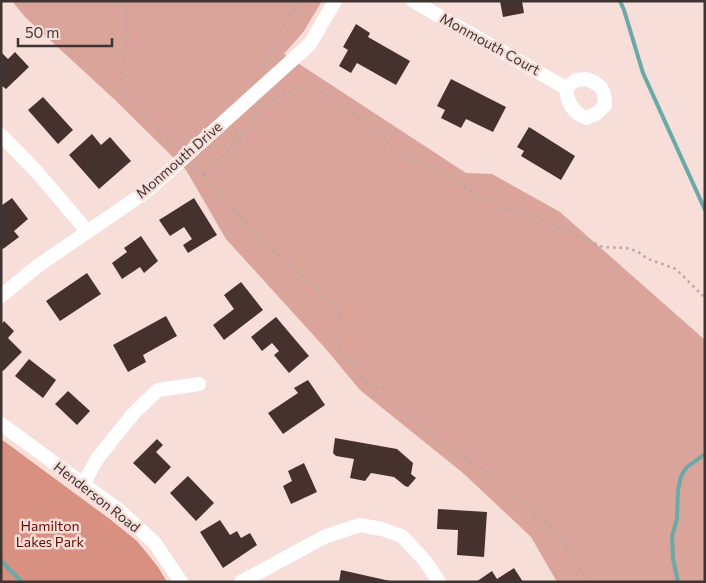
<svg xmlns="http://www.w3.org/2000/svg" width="706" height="583" viewBox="0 0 706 583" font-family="Commissioner,sans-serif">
<rect width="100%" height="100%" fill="#f7ded9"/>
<path fill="#daa49a" d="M12,1H322L304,31L284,54L466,173L492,174L560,212L705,340V582H557L531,537L463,473L360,390L325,348L226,239L186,170L114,99L25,17Z"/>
<path fill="#d89081" d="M1,439L111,520L137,541L158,567L167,582H1Z"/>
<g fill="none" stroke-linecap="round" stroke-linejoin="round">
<path stroke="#69a9a7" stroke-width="4" d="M620,1L624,10L643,73L705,210
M1,561L22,582
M678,582L673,559L672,536L677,519L678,490L681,476L687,467L705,454"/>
</g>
<path fill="#45322e" d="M500,1H522L524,13L503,17Z
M356,24L370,33L368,37L410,61L396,85L357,63L351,73L339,66L348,50L343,47Z
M1,52L8,59L15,52L29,67L6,89L1,85Z
M451,79L506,107L493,132L466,119L461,128L441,118L445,110L437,106Z
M43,97L73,130L58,144L28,110Z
M529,127L575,156L561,180L521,156L524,151L517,147Z
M92,134L101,145L110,137L131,161L99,189L69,155Z
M12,198L28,219L14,231L19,237L3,249L1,247V206Z
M194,198L217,235L188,253L183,245L192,239L184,227L170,236L159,220Z
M141,236L158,261L144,273L140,267L122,279L112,263L127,252L124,248Z
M87,273L101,294L60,321L46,301Z
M241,282L263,310L224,340L213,325L234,309L224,295Z
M166,316L177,336L143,355L146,362L128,372L113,345Z
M276,317L309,356L289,373L274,355L279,351L272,343L262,351L251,337Z
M4,321L14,331L8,338L22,352L3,371L1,370V325Z
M29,359L56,380L43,398L15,376Z
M308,380L325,405L283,434L268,413L298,393L294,388Z
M68,391L90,411L77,425L55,404Z
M335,438L397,449L413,463L411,474L416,478L408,487L405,486L394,477L371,473L365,481L350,478L354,459L336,456L333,453Z
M157,439L163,445L156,452L171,467L155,484L133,463Z
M304,463L317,492L291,504L283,486L292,481L288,471Z
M188,476L214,503L196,521L170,493Z
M438,509L487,512L484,557L457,555L458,530L437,529Z
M220,520L230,535L237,531L241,538L250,533L257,545L223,568L200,532Z
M514,568L523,582H476L492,571L497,579Z
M341,570L390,581L389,582H339Z"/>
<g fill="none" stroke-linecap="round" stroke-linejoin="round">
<path stroke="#bba7a3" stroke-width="2.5" stroke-dasharray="2.5 4" stroke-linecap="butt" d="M125,1L128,47L123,62L121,78L124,94L132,104L178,148
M263,67L269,60L281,29L300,1
M237,128L236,143L248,130L262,105L299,87L318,90L382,134L397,153L423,164L485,198L497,207L525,212L603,247L626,248L637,251L648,259L676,269L705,298
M194,164L263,242L333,302C350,326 335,331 341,350C343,356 348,358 351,362C354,364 355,368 357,372C364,384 372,388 386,388L391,394L398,410L418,421L437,441L464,457L501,482L536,516L554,529L571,552L587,582
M204,175L236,143"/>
<path stroke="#fff" stroke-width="14" d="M413,1L566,88
M586,79C601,84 605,89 605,105L596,114L586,118C573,113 567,102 566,88L576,80Z
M1,135L36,171L88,232
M1,296L39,265L147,191L310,44L335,1
M1,424L120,511L154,542L181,582
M83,485L97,459L133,414L158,390L199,384
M241,582L324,537L360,525L382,529L402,536L425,561L439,582"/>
</g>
<g text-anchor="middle" stroke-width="5" stroke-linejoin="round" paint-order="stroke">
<g font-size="14" fill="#3e3432" stroke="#f7ded9">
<text transform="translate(490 44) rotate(29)" y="5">Monmouth Court</text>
<text transform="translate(179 160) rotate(-41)" y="5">Monmouth Drive</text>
<text transform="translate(97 497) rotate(38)" y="5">Henderson Road</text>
</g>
<g font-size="14" fill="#640c02" stroke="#f7ded9">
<text x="50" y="531">Hamilton<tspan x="50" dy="16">Lakes Park</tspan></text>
</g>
</g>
<rect width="706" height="583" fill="none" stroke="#3e3432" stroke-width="5"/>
<path d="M18 38v8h94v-8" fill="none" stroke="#3e3432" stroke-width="2.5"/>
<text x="25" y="38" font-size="15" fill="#3e3432" stroke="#f7ded9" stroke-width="4" paint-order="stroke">50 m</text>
</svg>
